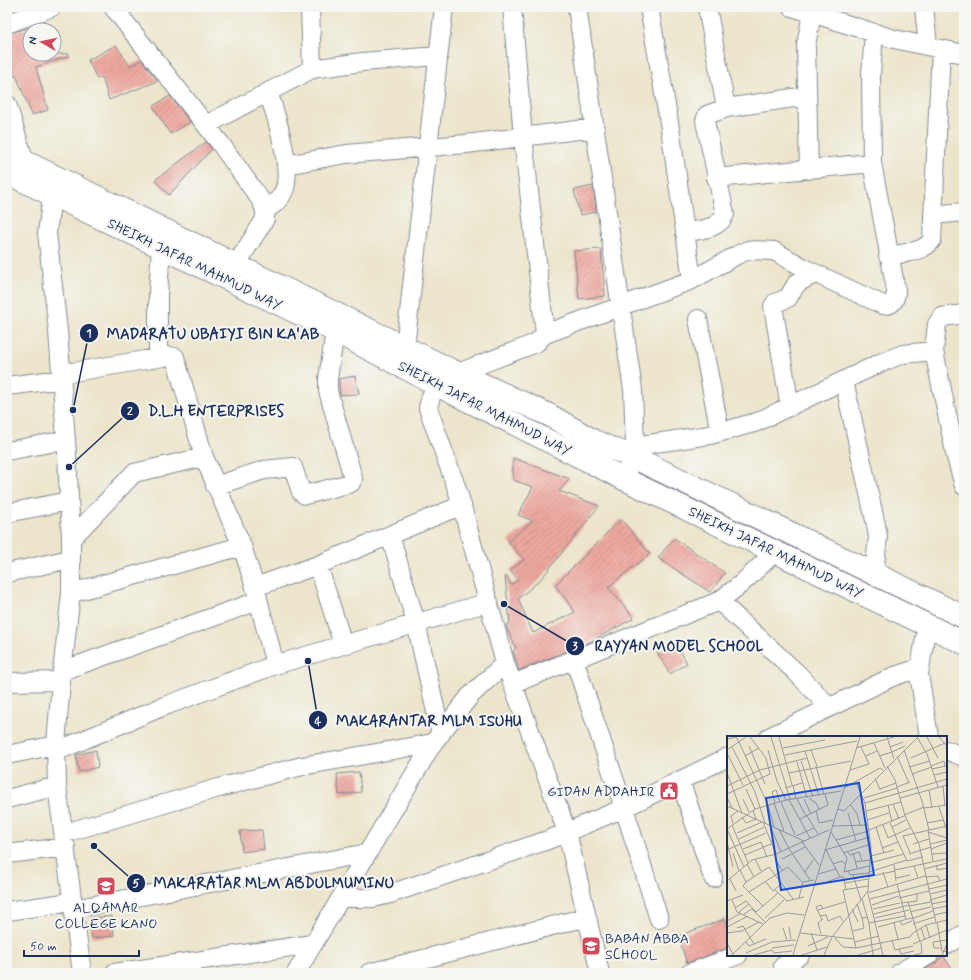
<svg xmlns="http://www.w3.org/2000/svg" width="971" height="980" viewBox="0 0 971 980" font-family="Mynerve,sans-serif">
<defs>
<pattern id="building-hatch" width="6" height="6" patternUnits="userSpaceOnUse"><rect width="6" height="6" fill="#eea89f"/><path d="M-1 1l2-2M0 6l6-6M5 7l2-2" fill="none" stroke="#c08985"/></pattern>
</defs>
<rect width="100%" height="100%" fill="#f6f6f2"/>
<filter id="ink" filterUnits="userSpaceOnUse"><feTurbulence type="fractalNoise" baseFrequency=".025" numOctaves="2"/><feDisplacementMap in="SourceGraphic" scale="8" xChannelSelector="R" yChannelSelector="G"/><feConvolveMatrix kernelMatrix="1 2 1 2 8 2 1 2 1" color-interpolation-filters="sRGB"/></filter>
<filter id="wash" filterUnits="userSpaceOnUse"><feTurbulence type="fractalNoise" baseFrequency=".012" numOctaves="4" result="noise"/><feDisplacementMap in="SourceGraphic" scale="16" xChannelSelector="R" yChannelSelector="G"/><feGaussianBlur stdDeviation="0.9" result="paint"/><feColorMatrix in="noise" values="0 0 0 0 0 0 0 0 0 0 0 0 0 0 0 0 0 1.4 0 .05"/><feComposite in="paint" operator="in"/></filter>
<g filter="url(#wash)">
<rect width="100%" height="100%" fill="#ece5cb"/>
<g id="blocks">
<path fill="url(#building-hatch)" d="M30,27V54H69V56L36,67L48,110L32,115L16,75L13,76L7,54V34Z
M116,45L130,66L141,60L158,81L109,100L102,77L97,79L88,60Z
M170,96L190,122L170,134L153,106Z
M206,142L212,149L169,195L155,180Z
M593,186L596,212L580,215L574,190Z
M601,249L605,296L579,299L574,251Z
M355,376L359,394L340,395L339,379Z
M513,458L570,479L559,491L599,506L541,579L518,599L533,633L575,612L555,585L621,519L650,554L608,587L634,618L590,642L519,670L513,651L516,648L506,626L510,623L505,577L507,576L511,585L518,580L510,570L524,560L508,541L533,521L518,515L533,487L513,480Z
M674,538L725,573L710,592L658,558Z
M675,642L687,663L670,674L657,652Z
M96,750L98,767L79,772L76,755Z
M359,772L361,792L339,795L337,774Z
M262,830L264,849L242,852L240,831Z
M112,916L114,936L92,938L90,918Z
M725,919L728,926V948L687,963L678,936Z
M943,956L955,973H920L934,964Z"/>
</g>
</g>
<g filter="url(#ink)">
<use href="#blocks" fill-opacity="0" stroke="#848a94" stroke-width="1"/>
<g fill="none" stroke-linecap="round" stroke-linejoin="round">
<defs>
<path id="minor" d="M113,7L220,143L262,202L265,211V219L236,265
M310,7L312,69
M577,7L633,390L635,446L633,457L624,479
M649,7L670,128L692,280
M707,7L726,108
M792,7L894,39L964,54
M924,7L928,46
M7,24L52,7
M7,104L25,163
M206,125L312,69L362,62L438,56
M286,165L346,154L466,144L594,128
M809,170L806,45L812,13
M716,178L872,163
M52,196L47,233L58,331L67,454L71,539V593L61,681L56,745L57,786L82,973
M265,211C273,205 280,200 284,191C293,170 276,114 268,92
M933,215L964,212
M685,233C699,229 719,230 725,214L705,121L707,115L726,108L807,96
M888,256C902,253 923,253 932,240L941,49
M964,314L942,317L937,324L934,351L955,453L964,486
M698,319L720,432
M545,334L692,280L737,255L748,250L774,251L806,269L883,305C893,306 896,299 896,290L872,163L871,74L874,33
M405,347L444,7
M158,358V294L161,247
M458,373L536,343L545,334L523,137L512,7
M61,374L169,356L175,357L204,457L242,546L255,587L275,665
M844,381L876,525L878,537L874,573
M7,386L62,379
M790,407L773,306L775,303L788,298L797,283L815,274
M635,446L710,435L757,422L880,363L903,354L934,351
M7,451L66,440
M215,486L264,470L293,467L301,492L305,495L351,483L353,478L328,391V379L335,331
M7,513L69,501
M390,535L416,623L441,734
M71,539L134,473L204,457
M318,565L343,644
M7,573L70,559
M255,587L318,565L462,505
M71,593L242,546
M719,601L797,673L829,707
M927,625L919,674L929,737
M574,659L624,808L659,919
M505,663L567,832L600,973
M62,671L258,601
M7,682L61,681
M513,684L719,601L741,584L775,552
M769,737L892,677L919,668
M946,750L964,757
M57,751L162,707L275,665L489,602
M7,755L56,745
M680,780L713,878
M7,799L57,786
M65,833L222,787L302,766L433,743
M7,854L66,847
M341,898H373L390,894L548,840L624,808L728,757
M73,909L368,853
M7,911L72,902
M946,945L964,934
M783,966L800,955
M114,973L312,944
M296,973L433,743L470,696L505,663L458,492L428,408L431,396L439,386
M369,973L587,917
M690,973L738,955
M899,973L929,955"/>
<path id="primary" d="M7,153L449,369L549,415L594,441L633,457L964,617
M7,173L329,328L439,386L624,479L964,643"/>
</defs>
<use href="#minor" stroke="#848a94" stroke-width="20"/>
<use href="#primary" stroke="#848a94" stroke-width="24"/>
<use href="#minor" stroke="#fff" stroke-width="18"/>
<use href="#primary" stroke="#fff" stroke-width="22"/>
</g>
</g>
<defs>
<symbol id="civic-square" viewBox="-11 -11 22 22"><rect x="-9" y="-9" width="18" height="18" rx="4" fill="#d1495b" stroke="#f6f6f2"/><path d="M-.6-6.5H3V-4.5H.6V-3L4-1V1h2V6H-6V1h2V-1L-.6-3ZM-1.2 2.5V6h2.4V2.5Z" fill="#fff"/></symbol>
<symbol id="school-square" viewBox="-11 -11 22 22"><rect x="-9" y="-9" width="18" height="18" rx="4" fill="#d1495b" stroke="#f6f6f2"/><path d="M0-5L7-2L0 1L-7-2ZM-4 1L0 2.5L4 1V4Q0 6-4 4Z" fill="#fff"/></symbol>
</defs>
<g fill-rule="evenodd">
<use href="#civic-square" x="658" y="780" width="22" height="22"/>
<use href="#school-square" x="95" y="875" width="22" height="22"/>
<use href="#school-square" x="580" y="935" width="22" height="22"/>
</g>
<g text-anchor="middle" stroke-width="4" stroke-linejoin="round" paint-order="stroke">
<g font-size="14" fill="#1b2f5e" stroke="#f6f6f2">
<text transform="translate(195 264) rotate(26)" y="5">SHEIKH JAFAR MAHMUD WAY</text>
<text transform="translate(485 408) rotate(27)" y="5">SHEIKH JAFAR MAHMUD WAY</text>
<text transform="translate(776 552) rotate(26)" y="5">SHEIKH JAFAR MAHMUD WAY</text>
</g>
<g font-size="14" fill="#1b2f5e" stroke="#f6f6f2" text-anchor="end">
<text x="655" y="796">GIDAN ADDAHIR</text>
<text x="106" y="912" text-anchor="middle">ALQAMAR<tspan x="106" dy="16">COLLEGE KANO</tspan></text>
<text x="605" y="943" text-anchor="start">BABAN ABBA<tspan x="605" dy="16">SCHOOL</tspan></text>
</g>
</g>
<g transform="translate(727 736)">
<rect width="220" height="220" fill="#ece5cb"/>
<path fill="none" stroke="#989c9f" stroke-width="1" d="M0,1L2,3L9,1L12,6M44,1L63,63M52,1L65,49M160,1L167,23M190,1L200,18L211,51M200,1L211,22M212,1L220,10M12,6L41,69M147,7L158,32M22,10L38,48M5,11L28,56L38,87M163,11L176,6M56,12L98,4M129,12L167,1M0,14L19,1M41,14L50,45L59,64M84,14L90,30M177,14L195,65L202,94M78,15L92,60M165,16L178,10M0,17L16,49M58,19L130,5M18,20L32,12M139,20L150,15M152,20L165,16M170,20L182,47M184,22L218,7M74,25L86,61M70,26L80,62M89,30L97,59M160,30L168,44L178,80L192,108L209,186M204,30L217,25L218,30M182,31L203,25M205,33L219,30M123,34L142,28L134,11M0,37L15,77M62,37L124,25M185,38L205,31M207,39L220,36M148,42L153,54M66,49L69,63M0,50L33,34L80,22M216,50L218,70M170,51L183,46M58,52L75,47M117,52L153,32L156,34M19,53L28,73M153,53L169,47M202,54L205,72M0,58L43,38L39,22L23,1M0,61L5,72M82,62L89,67L92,73M137,62L170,52M173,62L220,49M16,63L22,76M70,63L79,80M77,63L84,78M62,64L83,102M54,66L68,99M47,67L57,95M48,67L45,56L49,54L53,66M138,67L220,43M123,68L130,78L133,89M166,68L172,83M41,69L47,91M161,69L165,86M0,70L77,105L102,94M212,71L220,95M197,72L220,69M111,73L117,75L191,1M89,75L92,87L106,84M139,75L174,66M121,77L129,105M177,79L197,71M80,80L91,98M15,81L19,87L29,83L26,74M73,83L101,69L98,58M140,84L162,77M36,86L49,118M6,87L4,80L11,75M163,87L165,91L179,84M200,87L216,84M5,89L21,127M43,89L54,116M156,89L161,102L183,92M105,90L141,89M149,91L157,117M165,91L171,106M0,93L28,73L59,64L114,55M0,93L17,131M52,93L61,111L83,144M142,94L177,80M201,94L206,125M104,96L109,104L142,95M201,96L220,102M10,97L35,86M69,100L87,92M12,103L37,91M109,104L120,122L117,136L142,130M0,106L6,131M75,106L92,129M186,108L202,103M203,108L220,104M155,112L171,106L180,125L196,121M2,113L39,97M16,113L34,106L40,121M204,113L220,107M98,114L143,101M99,114L113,141H116L119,153M120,115L123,119L132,116L135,125M6,117L12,135M116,117L144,108M126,117L130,132M183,117L176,100L220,90M182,118L204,111M205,118L220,117M18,119L44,108M144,120L167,114M28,123L34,135M48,123L55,134M55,123L78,111M128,126L143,124M143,127L177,118M20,128L27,141M106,128L115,125L118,128M167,129L169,145M210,129V134L220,132M187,130L191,142M197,133L220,127M13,134L19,146L16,150L36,170M168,134L219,123L220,125M121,135L123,139L142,137M78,136L86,124M142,136L180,124M156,136L161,151M91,138L109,133M126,139L134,164M141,141L168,135M198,141L211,140L213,145M169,142L183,139M3,143L9,155M0,145L25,124L49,118L77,105M38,145L46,155L54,148M19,146L42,131L67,164M118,147L141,143M95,148L113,141M170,148L179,183M202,153L220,149M48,154L60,165L77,161M22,156L61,131L76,147M140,157L198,140M141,158L156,219M203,158L220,154M72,162L76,146L87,144M172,162L202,155M135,163L142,187L146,219M143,163L220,143M5,164L10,176L36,188M203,164L220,159M0,165L16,159M181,166L193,206M174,167L190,165V158M130,168L135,182L141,181M204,168L220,165M145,169L172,160M182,170L204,166M8,172L19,165L29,176L51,157M125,173L131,186M146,173L173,167M205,173L220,170M91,174L118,166M12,176L22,168M183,176L204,171M17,178L25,173L38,186M147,178L182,169M207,179L220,176M93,180L99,179L101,185L113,180L116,185M38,182L57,164M148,182L182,174M184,183L206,175M95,184L89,171L94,169L96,173M0,185L14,177M173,185L175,189L185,185M210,186L215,215L220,216M142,187L178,180M167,187L171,203M186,188L207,181M199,189L203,202M0,191L21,180M62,191L64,203M151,191L184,182M10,192L16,190L27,208M56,192L60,204M194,192L198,204M126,195L137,192L135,182M0,197L15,195L32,186M73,197L127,203M84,197L90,214M94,198L91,187L96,183M108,202L116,211L129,212L183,201L186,197L199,189L220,184M165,204L168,214L186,210M19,206L22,210L39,203M128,206L152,200M0,207L6,218M186,208L220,194M81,210L101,201M45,212L67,209M129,212L116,154L141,150M215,212H207L206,206L220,204M172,213L174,218L187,215M19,217L45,206L69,204M5,219L43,182L60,177L77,179M27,219L45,214L47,217L65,215M66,219L133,1M75,219L100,211M97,219L105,201L141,155L144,111L138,67L129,46M131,219L155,212M188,219L195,217L194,206M215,219L220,208"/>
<path fill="#1d4ed8" fill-opacity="0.15" stroke="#1d4ed8" stroke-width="2" d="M132,47L147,139L54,154L39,62Z"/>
<rect width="220" height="220" fill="none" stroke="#1b2f5e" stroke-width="2"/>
</g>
<path fill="none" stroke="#1b2f5e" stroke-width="1.5" d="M73 410L89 333M69 467L130 411M504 604L575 646M308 661L318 720M94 846L136 883"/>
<g fill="#1b2f5e" stroke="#f6f6f2" stroke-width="1.5">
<circle cx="73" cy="410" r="4"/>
<circle cx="69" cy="467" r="4"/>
<circle cx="504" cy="604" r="4"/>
<circle cx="308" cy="661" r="4"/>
<circle cx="94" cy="846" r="4"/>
<circle cx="89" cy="333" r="10"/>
<circle cx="130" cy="411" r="10"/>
<circle cx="575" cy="646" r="10"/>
<circle cx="318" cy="720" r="10"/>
<circle cx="136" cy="883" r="10"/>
</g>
<g font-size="12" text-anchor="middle" font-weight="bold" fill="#fff">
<text x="89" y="337">1</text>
<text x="130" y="415">2</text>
<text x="575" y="650">3</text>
<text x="318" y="725">4</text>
<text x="136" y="887">5</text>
</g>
<g font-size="15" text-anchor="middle" font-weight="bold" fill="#1b2f5e" stroke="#f6f6f2" stroke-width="4" stroke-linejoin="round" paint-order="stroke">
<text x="213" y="339">MADARATU UBAIYI BIN KA'AB</text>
<text x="216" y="416">D.L.H ENTERPRISES</text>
<text x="679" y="651">RAYYAN MODEL SCHOOL</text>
<text x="429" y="726">MAKARANTAR MLM ISUHU</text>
<text x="274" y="888">MAKARATAR MLM ABDULMUMINU</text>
</g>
<rect width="971" height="980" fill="none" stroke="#f6f6f2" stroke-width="24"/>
<g transform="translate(42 42) rotate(279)"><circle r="19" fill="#f6f6f2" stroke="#9ea6b7"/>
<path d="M0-3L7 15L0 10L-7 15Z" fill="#d1495b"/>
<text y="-6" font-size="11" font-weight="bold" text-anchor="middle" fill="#1b2f5e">N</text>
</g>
<path d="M24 950v6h115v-6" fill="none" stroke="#1b2f5e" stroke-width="2"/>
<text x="30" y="950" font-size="12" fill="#1b2f5e" stroke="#f6f6f2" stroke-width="3" paint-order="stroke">50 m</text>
</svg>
